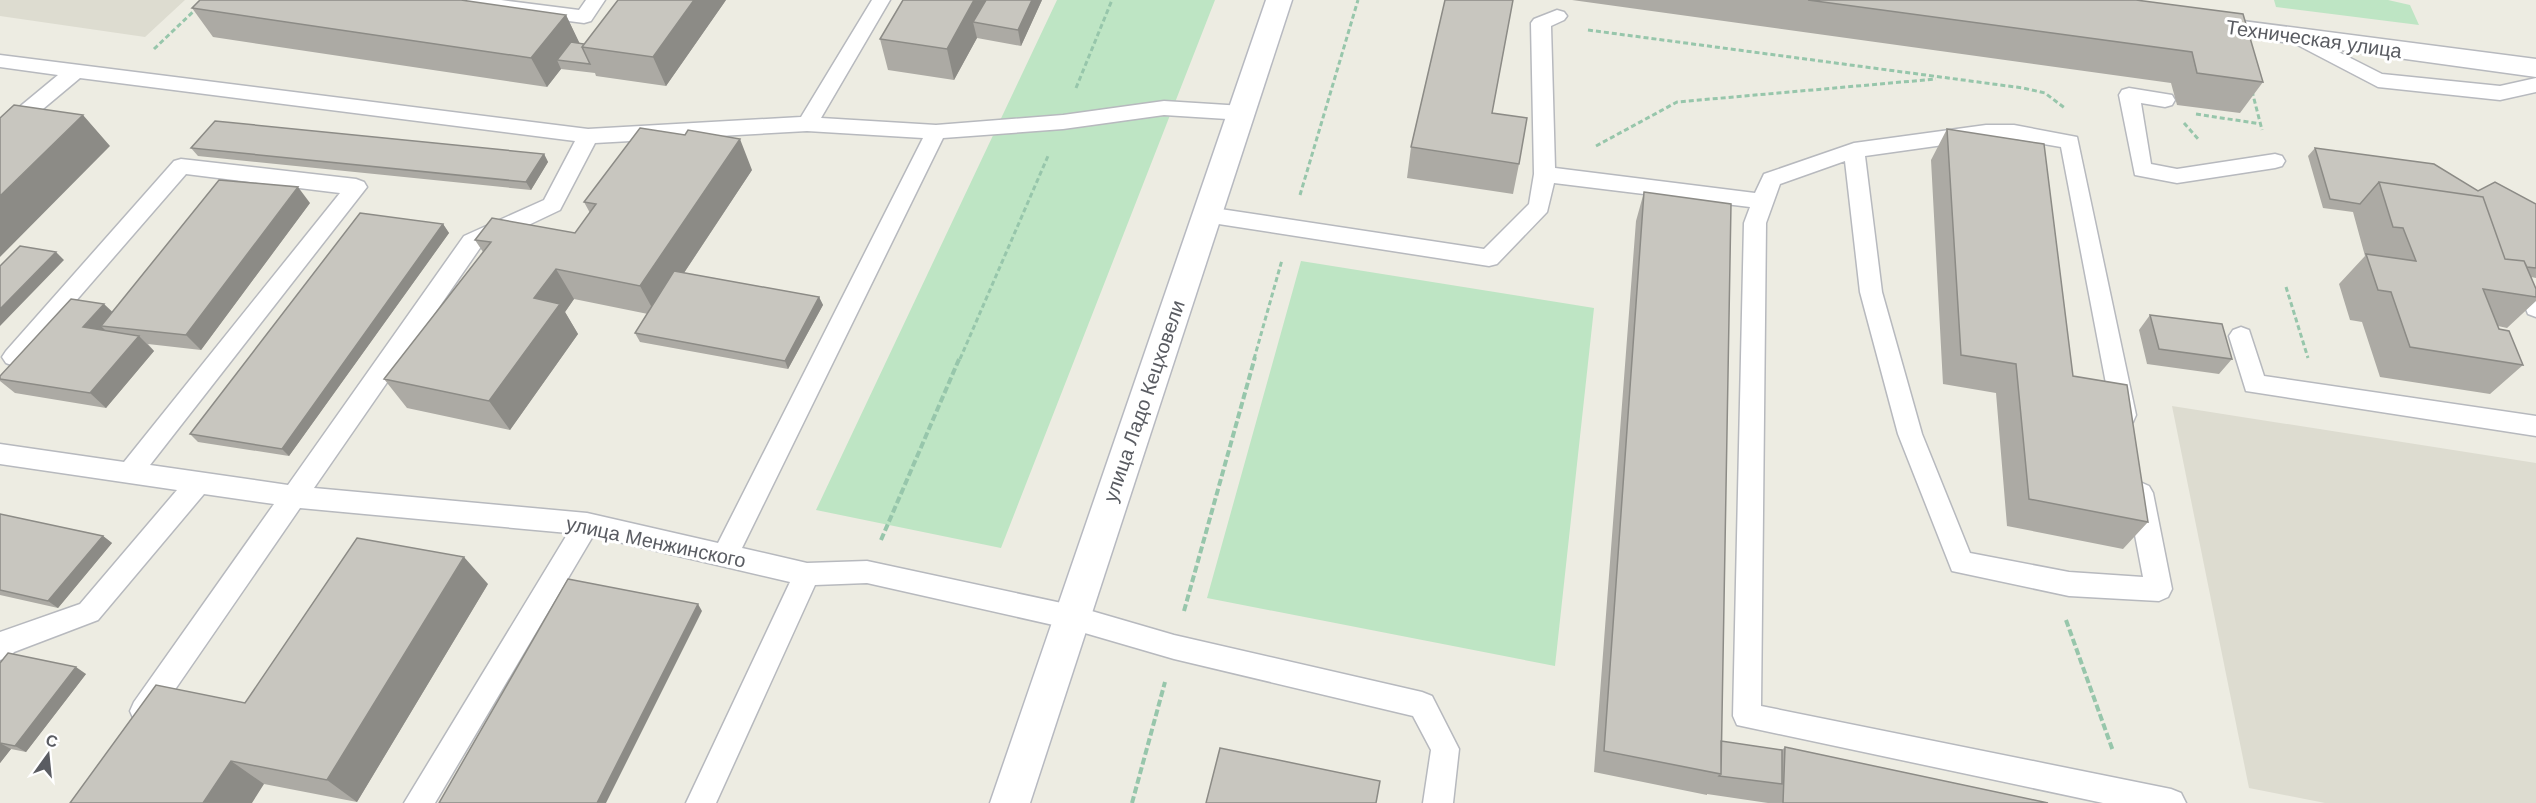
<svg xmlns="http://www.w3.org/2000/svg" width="2536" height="803" viewBox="0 0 2536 803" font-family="Arial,sans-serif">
<rect width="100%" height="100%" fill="#edece2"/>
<path fill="#dddcd0" d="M0,0H185L145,37L0,16Z
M2172,406L2536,463V803H2325L2249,788Z"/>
<path fill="#bee5c4" d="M1057,0H1215L1001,548L816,510Z
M2274,0H2388L2410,5L2419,25L2276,7Z
M1301,261L1594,308L1555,666L1207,598Z"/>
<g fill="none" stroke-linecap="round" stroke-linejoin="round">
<defs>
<path id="lane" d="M447,0H501L579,10L586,0H605L591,21L584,23L456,6Z
M872,0H890L821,118L936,125L1063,115L1164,101L1243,106L1250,108L1253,113L1250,118L1243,120L1164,115L1063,129L943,138L742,548L807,563L867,561L1071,605L1174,635L1422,692L1432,696L1459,749L1453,803H1423L1431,750L1413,716L1174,659L1071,629L867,583L815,585L716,803H686L790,582L593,536L435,803H404L568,533L300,508L154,720L144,724L134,720L130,711L134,702L274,504L204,494L98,620L14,652L10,657L0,660V632L80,604L177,490L0,464V444L124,462L340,193L186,174L22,363L14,366L6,363L2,357L6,351L174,161L181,159L356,179L364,182L367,187L150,465L288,485L464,236L544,200L575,141L80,78L7,139L0,141V123L58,75L0,67V55L588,129L801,117ZM807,131L923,138L718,543L587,513L314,488L480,248L560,210L595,143Z
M1557,10L1564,12L1567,16L1564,20L1551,26L1555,168L1755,193L1764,174L1854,143L1986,125H2014L2077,137L2136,415L2133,422L2124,425L2115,422L2112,415L2061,147L2014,139H1986L1865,156L1882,292L1922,434L1970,553L2069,572L2143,577L2127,493L2131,486L2140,482L2149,486L2153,493L2172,589L2168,597L2159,601L2069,596L1952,571L1898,434L1860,292L1845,161L1780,184L1766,223L1761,706L2171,789L2181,793L2186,803H2103L1737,725L1733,716L1744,223L1750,207L1554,183L1547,212L1497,264L1489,266L1199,221L1196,215L1199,209L1207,207L1484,249L1529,204L1534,174L1531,23L1534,19Z
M2295,30L2382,74L2500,86L2536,78V92L2500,100L2378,87L2288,40L2285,36L2288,32Z
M2129,88L2172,95L2175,100L2172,105L2165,107L2141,103L2151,164L2177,169L2275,154L2282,156L2285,161L2282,166L2275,168L2177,183L2135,175L2119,95L2122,90Z
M2532,288L2536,289V317L2528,314L2521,297L2524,291Z
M2241,327L2249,330L2264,376L2536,416V436L2246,391L2229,336L2233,330Z"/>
<path id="street" d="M2204,16L2536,59V77L2195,30L2191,24L2195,18Z"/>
<path id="secondary" d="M1266,0H1292L1030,803H990Z"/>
</defs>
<use href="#lane" stroke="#b7b9be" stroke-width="3"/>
<use href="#street" stroke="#b7b9be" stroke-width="3"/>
<use href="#secondary" stroke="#b7b9c0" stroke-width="3"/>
<path stroke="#97c6ab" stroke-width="3" stroke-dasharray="5 3" stroke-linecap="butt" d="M1588,30L2023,88L2045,93L2066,109
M154,49L196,9
M1076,88L1112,0
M2252,91L2262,130
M2196,114L2261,124
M2184,123L2199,140
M1596,146L1677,102L1936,79
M1300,195L1358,0
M2286,287L2308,358
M960,359L1048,156
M1254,359L1282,260"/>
<path stroke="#97c6ab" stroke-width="4" stroke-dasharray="7 3" stroke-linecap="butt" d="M881,540L960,357
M1184,611L1255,357
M2066,620L2113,751
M1132,803L1165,682"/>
<use href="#lane" fill="#fff" fill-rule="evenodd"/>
<use href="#street" fill="#fff" fill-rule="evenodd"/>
<use href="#secondary" fill="#fff" fill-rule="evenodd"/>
</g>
<path fill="#acaaa4" d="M726,0L666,86L596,76L595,73L561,69L547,87L213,37L192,8L566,15L579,43L584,44Z
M1042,0L1021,46L977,38L954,80L888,70L880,39Z
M1445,0H1513L1492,113L1519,164L1513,194L1407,178L1411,147Z
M1572,0H2136L2263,82L2240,113L2177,105L2171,83Z
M1947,129L2148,522L2123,549L2007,526L1996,393L1943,384L1931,160Z
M191,148L544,154L548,162L531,190L198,156Z
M2315,148L2478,191L2536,204V278L2531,277L2536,289V301L2507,328L2498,326L2523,365L2490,394L2380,377L2362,322L2350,320L2339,284L2365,256L2353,212L2323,208L2308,156Z
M752,170L684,273L819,297L823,305L788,369L640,342L635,333L648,314L574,299L565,312L578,334L510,430L407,408L384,379L483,252L475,240L575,233L590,213L584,202Z
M1644,192L1721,741L1782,750L1785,747L2048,803H1768L1707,794V795L1594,772L1636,221Z
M310,203L201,350L148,344L154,351L106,408L15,393L0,381V376L113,312Z
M443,224L449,233L289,456L198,442L190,434Z
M2150,315L2232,359L2219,374L2147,364L2139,330Z
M0,514L103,536L112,543L58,608L0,595Z
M488,584L357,802L264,784L70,803L245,703Z
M0,663L86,674L26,752L11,749L0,763Z"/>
<path fill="#8c8b86" d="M694,0H726L666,86L653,57Z
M974,0H997L973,22L977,38L954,80L947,49Z
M1032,0H1042L1021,46L1018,30Z
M566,15L580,44L557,60L561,69L547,87L531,58Z
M83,115L110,146L0,257V196Z
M740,139L752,170L656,315L640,286Z
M544,154L548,162L531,190L526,182Z
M298,187L310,203L201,350L186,335Z
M443,224L449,233L289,456L282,449Z
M56,252L64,260L0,326V309Z
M556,269L574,299L565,312L578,334L510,430L489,401L534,298Z
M819,297L823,305L788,369L785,361Z
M104,304L120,319L101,326L108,333L83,327Z
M139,336L154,351L106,408L90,393Z
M103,536L112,543L58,608L48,601Z
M464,557L488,584L357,802L327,780Z
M698,604L702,611L606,803H597Z
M76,667L86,674L26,752L15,746Z
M0,743L11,749L0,763Z
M231,761L264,784L252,803H203Z"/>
<path fill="#c8c6bf" stroke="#8c8b86" stroke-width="1.5" d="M200,0H461L566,15L531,58L192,8Z
M618,0H694L653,57L582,47Z
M903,0H974L947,49L880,39Z
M986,0H1032L1018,30L973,22Z
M1445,0H1513L1492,113L1527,118L1519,164L1411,147Z
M1808,0H2136L2243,14L2263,82L2197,73L2192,52Z
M571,42L584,44L582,47L590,64L557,60Z
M14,105L83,115L0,196V118Z
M215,121L544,154L526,182L191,148Z
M640,128L685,135L688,130L740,139L640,286L556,269L534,298L560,304L489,401L384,379L491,242L475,240L492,218L575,233L596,204L584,202Z
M1947,129L2044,144L2073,376L2127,385L2148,522L2029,499L2016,364L1961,355Z
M2315,148L2434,164L2478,191L2495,182L2536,204V268L2527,267L2524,261L2505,259L2483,197L2379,182L2360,204L2330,199Z
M219,180L298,187L186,335L101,326Z
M2379,182L2483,197L2505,259L2524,261L2536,289V297L2483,289L2499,329L2509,331L2523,365L2410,347L2391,292L2378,290L2366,254L2416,261L2403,228L2393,227Z
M1644,192L1731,204L1721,774L1604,751Z
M360,213L443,224L282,449L190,434Z
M20,246L56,252L0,309V266Z
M674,271L819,297L785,361L635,333Z
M71,299L104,304L83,327L139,336L90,393L0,379V376Z
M2150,315L2222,324L2232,359L2159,349Z
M0,514L103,536L48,601L0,590Z
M357,538L464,557L327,780L231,761L203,803H70L156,685L245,703Z
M568,579L698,604L597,803H439Z
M8,653L76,667L15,746L0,743V663Z
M1721,741L1782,750V784L1719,776L1721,774Z
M1785,747L2048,803H1783Z
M1220,748L1380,781L1376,803H1206Z"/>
<g text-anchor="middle" stroke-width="6" stroke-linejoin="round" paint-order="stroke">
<g font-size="20" fill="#5a5c62" stroke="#fff">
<text transform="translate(2314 39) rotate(8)" y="7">Техническая улица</text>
<text transform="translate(1144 401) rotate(-71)" y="7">улица Ладо Кецховели</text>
<text transform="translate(656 542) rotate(12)" y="7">улица Менжинского</text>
</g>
</g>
<g transform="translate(48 755) rotate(15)" stroke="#ffffff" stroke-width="4.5" paint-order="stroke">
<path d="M0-4.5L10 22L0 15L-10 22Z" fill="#5a5c62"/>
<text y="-9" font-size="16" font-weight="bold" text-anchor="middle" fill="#5a5c62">С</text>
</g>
</svg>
